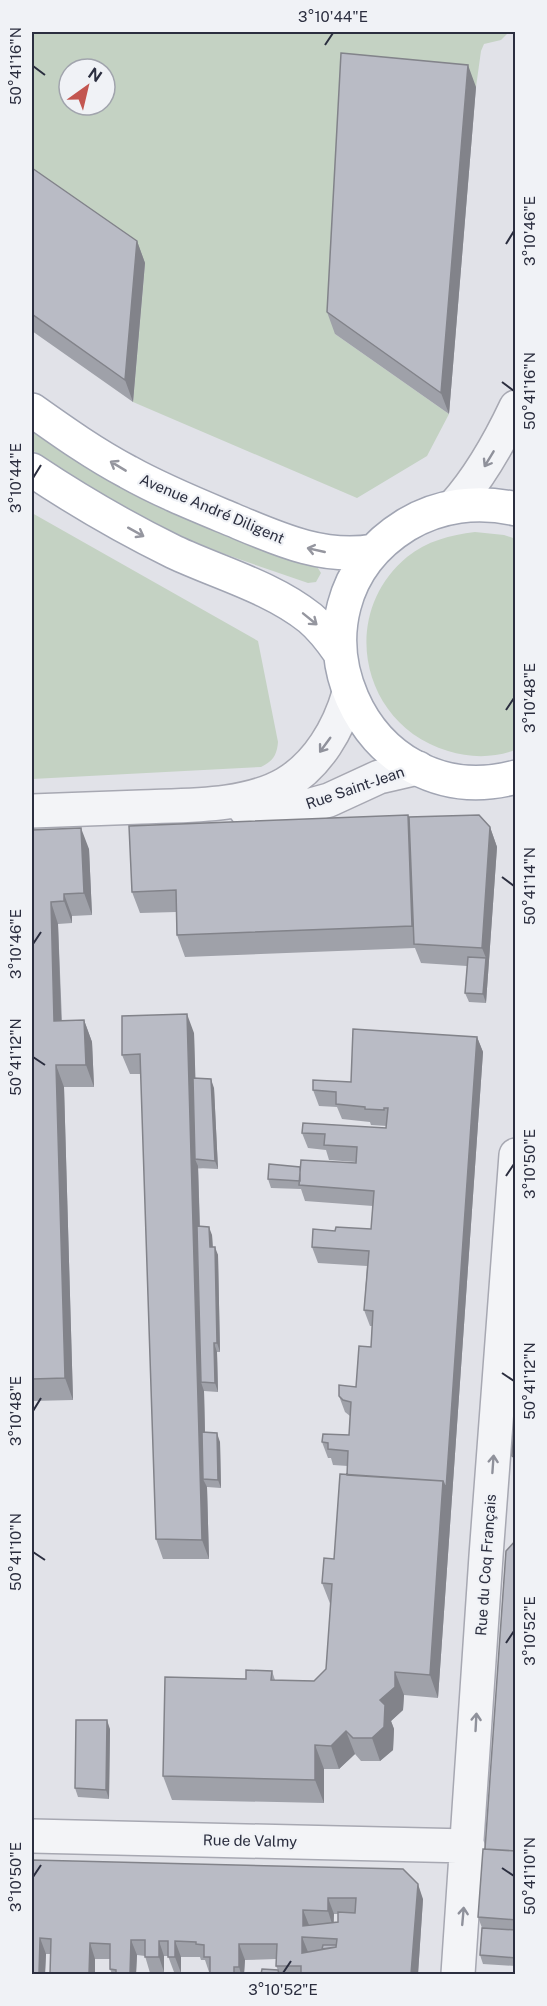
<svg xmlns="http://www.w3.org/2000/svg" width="547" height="2006" viewBox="0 0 547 2006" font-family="'Public Sans',sans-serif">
<rect width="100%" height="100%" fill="#e1e2e8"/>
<path fill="#c4d2c3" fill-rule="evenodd" d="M32,32H509L501,40L484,44L481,51L476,87L350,75L335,334L449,414L427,456L357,498L133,402L145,263L32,185ZM69,69H105V105H69Z
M32,426L316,565L321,573L316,582L308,583C268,569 227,556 187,539C132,515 81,483 32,450Z
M32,513L258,641L278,742C277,755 273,761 261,767L32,779Z
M475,532L504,535L516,539L515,750C494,758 470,758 448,751C362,726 337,615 407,557C427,541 450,535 475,532Z"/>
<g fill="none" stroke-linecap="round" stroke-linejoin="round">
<defs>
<path id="minor" d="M454,506C480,477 499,443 516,407
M245,809H281L311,805L329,800L379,777L418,768
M32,811C68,810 105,808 141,807C187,805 245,807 285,784C318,765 339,728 349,693
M32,1836L468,1846
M458,1974L486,1556L516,1155"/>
<path id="major" d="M32,410C63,432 94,454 128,472C162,491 197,505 233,520C278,539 324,560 374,551
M32,470C77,500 125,528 174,552C219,573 271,587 310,618C322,628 331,640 340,653
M516,509C478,500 439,505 406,525C270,609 362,819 516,777"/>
</defs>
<use href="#minor" stroke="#a7a8b2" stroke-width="36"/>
<use href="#major" stroke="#a1a5b3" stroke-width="36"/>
<use href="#minor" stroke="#f3f4f7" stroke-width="33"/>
<use href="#major" stroke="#fff" stroke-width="33"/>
</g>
<path fill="#9fa1a9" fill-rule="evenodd" d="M476,87L449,414L335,334L327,312Z
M32,168L137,241L145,263L133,402L32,331Z
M408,815L409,817L490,827L497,847L486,1003L469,1002L465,993L467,966L421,963L415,948L185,957L177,935L176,912L140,913L132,892Z
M32,830L89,849L92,915L72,916V923L58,924L62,1021L84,1020L92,1042L94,1087H64L73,1400L32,1401Z
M194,1033L195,1078L214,1088L218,1169L198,1168V1166L200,1226L212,1235L213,1247L218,1255L220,1352H217L218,1392L204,1391L205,1432L220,1442L221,1488L207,1487L209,1559H163L156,1539L141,1074H130L122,1055Z
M477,1037L483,1052L438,1698L404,1695L403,1710L391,1721L394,1729L393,1750L380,1761H361L355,1754L339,1769H324V1803L172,1800L163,1776L246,1679L272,1671L275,1680L314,1681L326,1669L331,1606L322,1583L334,1559L347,1475L348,1466L333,1465L331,1458H328L322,1442L349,1435L350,1416L345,1412L339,1396L356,1387L371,1347L372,1326H370L364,1310L367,1266L318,1263L312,1247L335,1231L371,1229L373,1206L305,1201L301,1189L271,1188L268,1179L300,1167L356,1163V1162L329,1160L326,1150L308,1148L302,1133L386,1128L387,1126L371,1125L370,1122L342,1119L337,1107L319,1106L313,1090L351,1082Z
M516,1540V1966L483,1964L480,1955L482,1928L478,1917Z
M110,1729L109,1799L78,1797L75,1788Z
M32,1860L423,1899L418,1974H261L278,1970L276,1966V1959L245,1960L244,1974H210V1972H209L205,1960H201L200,1957H181V1973L174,1972L168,1956H164V1972L150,1973L145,1956L137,1955L136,1974H112L110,1969V1959H95V1974H50L51,1954H46L45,1974H32ZM334,1914H338V1922H334Z"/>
<path fill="#82838a" d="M468,65L476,87L449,414L441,393Z
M137,241L145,263L133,402L125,380Z
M490,827L497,847L486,1003L483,994L486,958L482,948Z
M81,828L89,849L92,915L84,893Z
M64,894L72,916V923L64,901Z
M51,902L58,924L62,1043L54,1021Z
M187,1014L194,1033L198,1159H195L198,1166L204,1383L201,1382L204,1391L206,1479H203L207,1487L209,1559L202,1540Z
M84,1020L92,1042L94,1087L86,1065Z
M477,1037L483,1052L438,1698L430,1675L443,1481Z
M56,1065L64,1087L73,1400L65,1378Z
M211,1079L214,1088L218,1169L215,1161Z
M209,1227L212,1235L213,1255L210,1247Z
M215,1247L218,1255L220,1352L217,1343Z
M214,1343L217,1352L218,1392L215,1383Z
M217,1433L220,1442L221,1488L218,1480Z
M395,1672L404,1695L403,1710L391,1721L394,1729L393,1750L380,1761L372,1738L380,1700Z
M107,1720L110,1729L109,1799L106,1790Z
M346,1731L355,1754L339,1769L331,1746Z
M315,1745L324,1769V1803L315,1780Z
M418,1884L423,1899L418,1974H411Z
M328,1898L334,1914L333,1927L328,1911Z
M303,1910L309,1925L303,1926Z
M302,1937L308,1952L302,1953Z
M40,1938L46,1954L45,1974H39Z
M131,1940L137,1955L136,1974H130Z
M159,1941L164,1956V1972L159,1957Z
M175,1941L181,1957V1973L175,1957Z
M90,1943L95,1959V1974H89Z
M239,1944L245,1960L244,1974H241L239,1967Z"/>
<path fill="#b9bbc5" stroke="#82838a" stroke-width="1.5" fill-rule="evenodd" d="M341,53L468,65L441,393L327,312Z
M32,168L137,241L125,380L32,314Z
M408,815L412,926L177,935L176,890L132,892L129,826Z
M479,815L490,827L482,948L414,944L409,817Z
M81,828L84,893L64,894V901L51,902L54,1021L84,1020L86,1065H56L65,1378L32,1379V830Z
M468,957L486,958L483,994L465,993Z
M187,1014L202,1540L156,1539L140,1054L122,1055V1016Z
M353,1029L477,1037L446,1489L443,1481L347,1475L348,1451L328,1449V1443L322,1442L323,1434L349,1435L351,1402L343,1400L339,1396V1385L356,1387L359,1346L371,1347L373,1311L364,1310L369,1251L312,1247L313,1229L335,1231L336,1227L371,1229L374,1191L299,1185L301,1160L356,1163L357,1147L324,1145L325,1134L302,1133L303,1123L386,1128L388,1108H384V1110L365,1109V1107L336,1104V1092L313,1090V1080L351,1082Z
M193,1078L211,1079L215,1161L195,1159Z
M269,1164L300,1167V1181L268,1179Z
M197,1226L209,1227L210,1247H215L217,1343H214L215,1383L201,1382Z
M516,1405V1459L512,1456Z
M202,1432L217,1433L218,1480L203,1479Z
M340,1474L443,1481L430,1675L395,1672V1687L380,1700L385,1705L384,1727L372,1738H353L346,1731L331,1746L315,1745V1780L163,1776L165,1677L246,1679V1670L272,1671L271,1680L314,1681L326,1669L332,1584L322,1583L324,1558L334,1559Z
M516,1540V1851L485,1849L506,1551Z
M76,1720H107L106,1790L75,1788Z
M483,1849L516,1851V1920L478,1917Z
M32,1860L403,1869L418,1884L411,1974H301V1966H276L277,1944H239V1967H234V1974H210V1957H204V1945L196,1944V1942L175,1941V1957H168V1941H159V1957H145V1940H131L130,1974H116V1970L110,1969V1944L90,1943L89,1974H50L51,1939L40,1938L39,1974H32ZM328,1898H356L355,1913L338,1912V1922L303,1926V1910L328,1911ZM302,1937L337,1939L336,1947L302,1953Z
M482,1928L516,1930V1958L480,1955Z
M323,1945H336V1947L322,1949Z
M262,1969L278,1970L279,1974H261Z"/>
<defs><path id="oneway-shaft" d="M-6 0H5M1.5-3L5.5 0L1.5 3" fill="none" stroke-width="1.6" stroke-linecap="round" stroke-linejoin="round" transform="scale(1.5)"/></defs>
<g stroke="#8f919b">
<use href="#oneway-shaft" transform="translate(489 459) rotate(121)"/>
<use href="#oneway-shaft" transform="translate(325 745) rotate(126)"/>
<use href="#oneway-shaft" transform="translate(493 1464) rotate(-86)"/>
<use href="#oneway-shaft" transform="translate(476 1722) rotate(-87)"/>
<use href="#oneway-shaft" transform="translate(463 1916) rotate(-85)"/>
</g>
<g stroke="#95969f">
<use href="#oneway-shaft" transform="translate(118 466) rotate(-149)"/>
<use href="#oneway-shaft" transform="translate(136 532) rotate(29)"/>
<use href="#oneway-shaft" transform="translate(316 550) rotate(-167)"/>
<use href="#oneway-shaft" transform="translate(310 619) rotate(39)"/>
</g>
<path fill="none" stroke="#2b2e3f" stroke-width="2" d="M325,45L333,33M33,66L45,75M506,244L514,231M502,382L514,391M33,478L41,465M506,710L514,698M502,877L514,886M33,944L41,932M33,1057L45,1065M506,1176L514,1164M502,1373L514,1381M33,1411L41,1398M33,1552L45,1560M506,1643L514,1631M502,1868L514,1876M33,1877L41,1865M283,1973L291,1961"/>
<g text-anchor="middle" stroke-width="4.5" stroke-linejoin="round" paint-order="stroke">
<g font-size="15" fill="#2b2e3f" stroke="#f0f2f6">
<text transform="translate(212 509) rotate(23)" y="5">Avenue André Diligent</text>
<text transform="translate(355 788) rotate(-19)" y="5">Rue Saint-Jean</text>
<text transform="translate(486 1565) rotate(-86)" y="5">Rue du Coq Français</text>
<text transform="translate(250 1841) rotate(1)" y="5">Rue de Valmy</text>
</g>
</g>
<rect width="547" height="2006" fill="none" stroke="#f0f2f6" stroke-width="66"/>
<g transform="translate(87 87) rotate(34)"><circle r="28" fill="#f0f2f6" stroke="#a1a4ad" stroke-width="1.5"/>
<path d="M0-4.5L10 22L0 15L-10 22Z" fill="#c35650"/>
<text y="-9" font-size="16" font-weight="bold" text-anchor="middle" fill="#2b2e3f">N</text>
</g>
<rect x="33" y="33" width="481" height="1940" fill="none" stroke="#2b2e3f" stroke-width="2"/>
<g font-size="15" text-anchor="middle" fill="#2b2e3f">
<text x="333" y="22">3°10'44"E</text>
<text transform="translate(16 66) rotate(-90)" y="5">50°41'16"N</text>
<text transform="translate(530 231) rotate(-90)" y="5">3°10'46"E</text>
<text transform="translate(530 391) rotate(-90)" y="5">50°41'16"N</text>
<text transform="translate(16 478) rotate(-90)" y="5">3°10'44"E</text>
<text transform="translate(530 698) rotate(-90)" y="5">3°10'48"E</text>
<text transform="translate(530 886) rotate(-90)" y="5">50°41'14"N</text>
<text transform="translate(16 944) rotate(-90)" y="5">3°10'46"E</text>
<text transform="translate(16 1057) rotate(-90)" y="5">50°41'12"N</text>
<text transform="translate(530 1164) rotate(-90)" y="5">3°10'50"E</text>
<text transform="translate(530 1381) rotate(-90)" y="5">50°41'12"N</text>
<text transform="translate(16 1411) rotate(-90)" y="5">3°10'48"E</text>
<text transform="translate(16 1552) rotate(-90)" y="5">50°41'10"N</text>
<text transform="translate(530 1631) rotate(-90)" y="5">3°10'52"E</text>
<text transform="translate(530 1876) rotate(-90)" y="5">50°41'10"N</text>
<text transform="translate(16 1877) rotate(-90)" y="5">3°10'50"E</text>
<text x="283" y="1995">3°10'52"E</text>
</g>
</svg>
